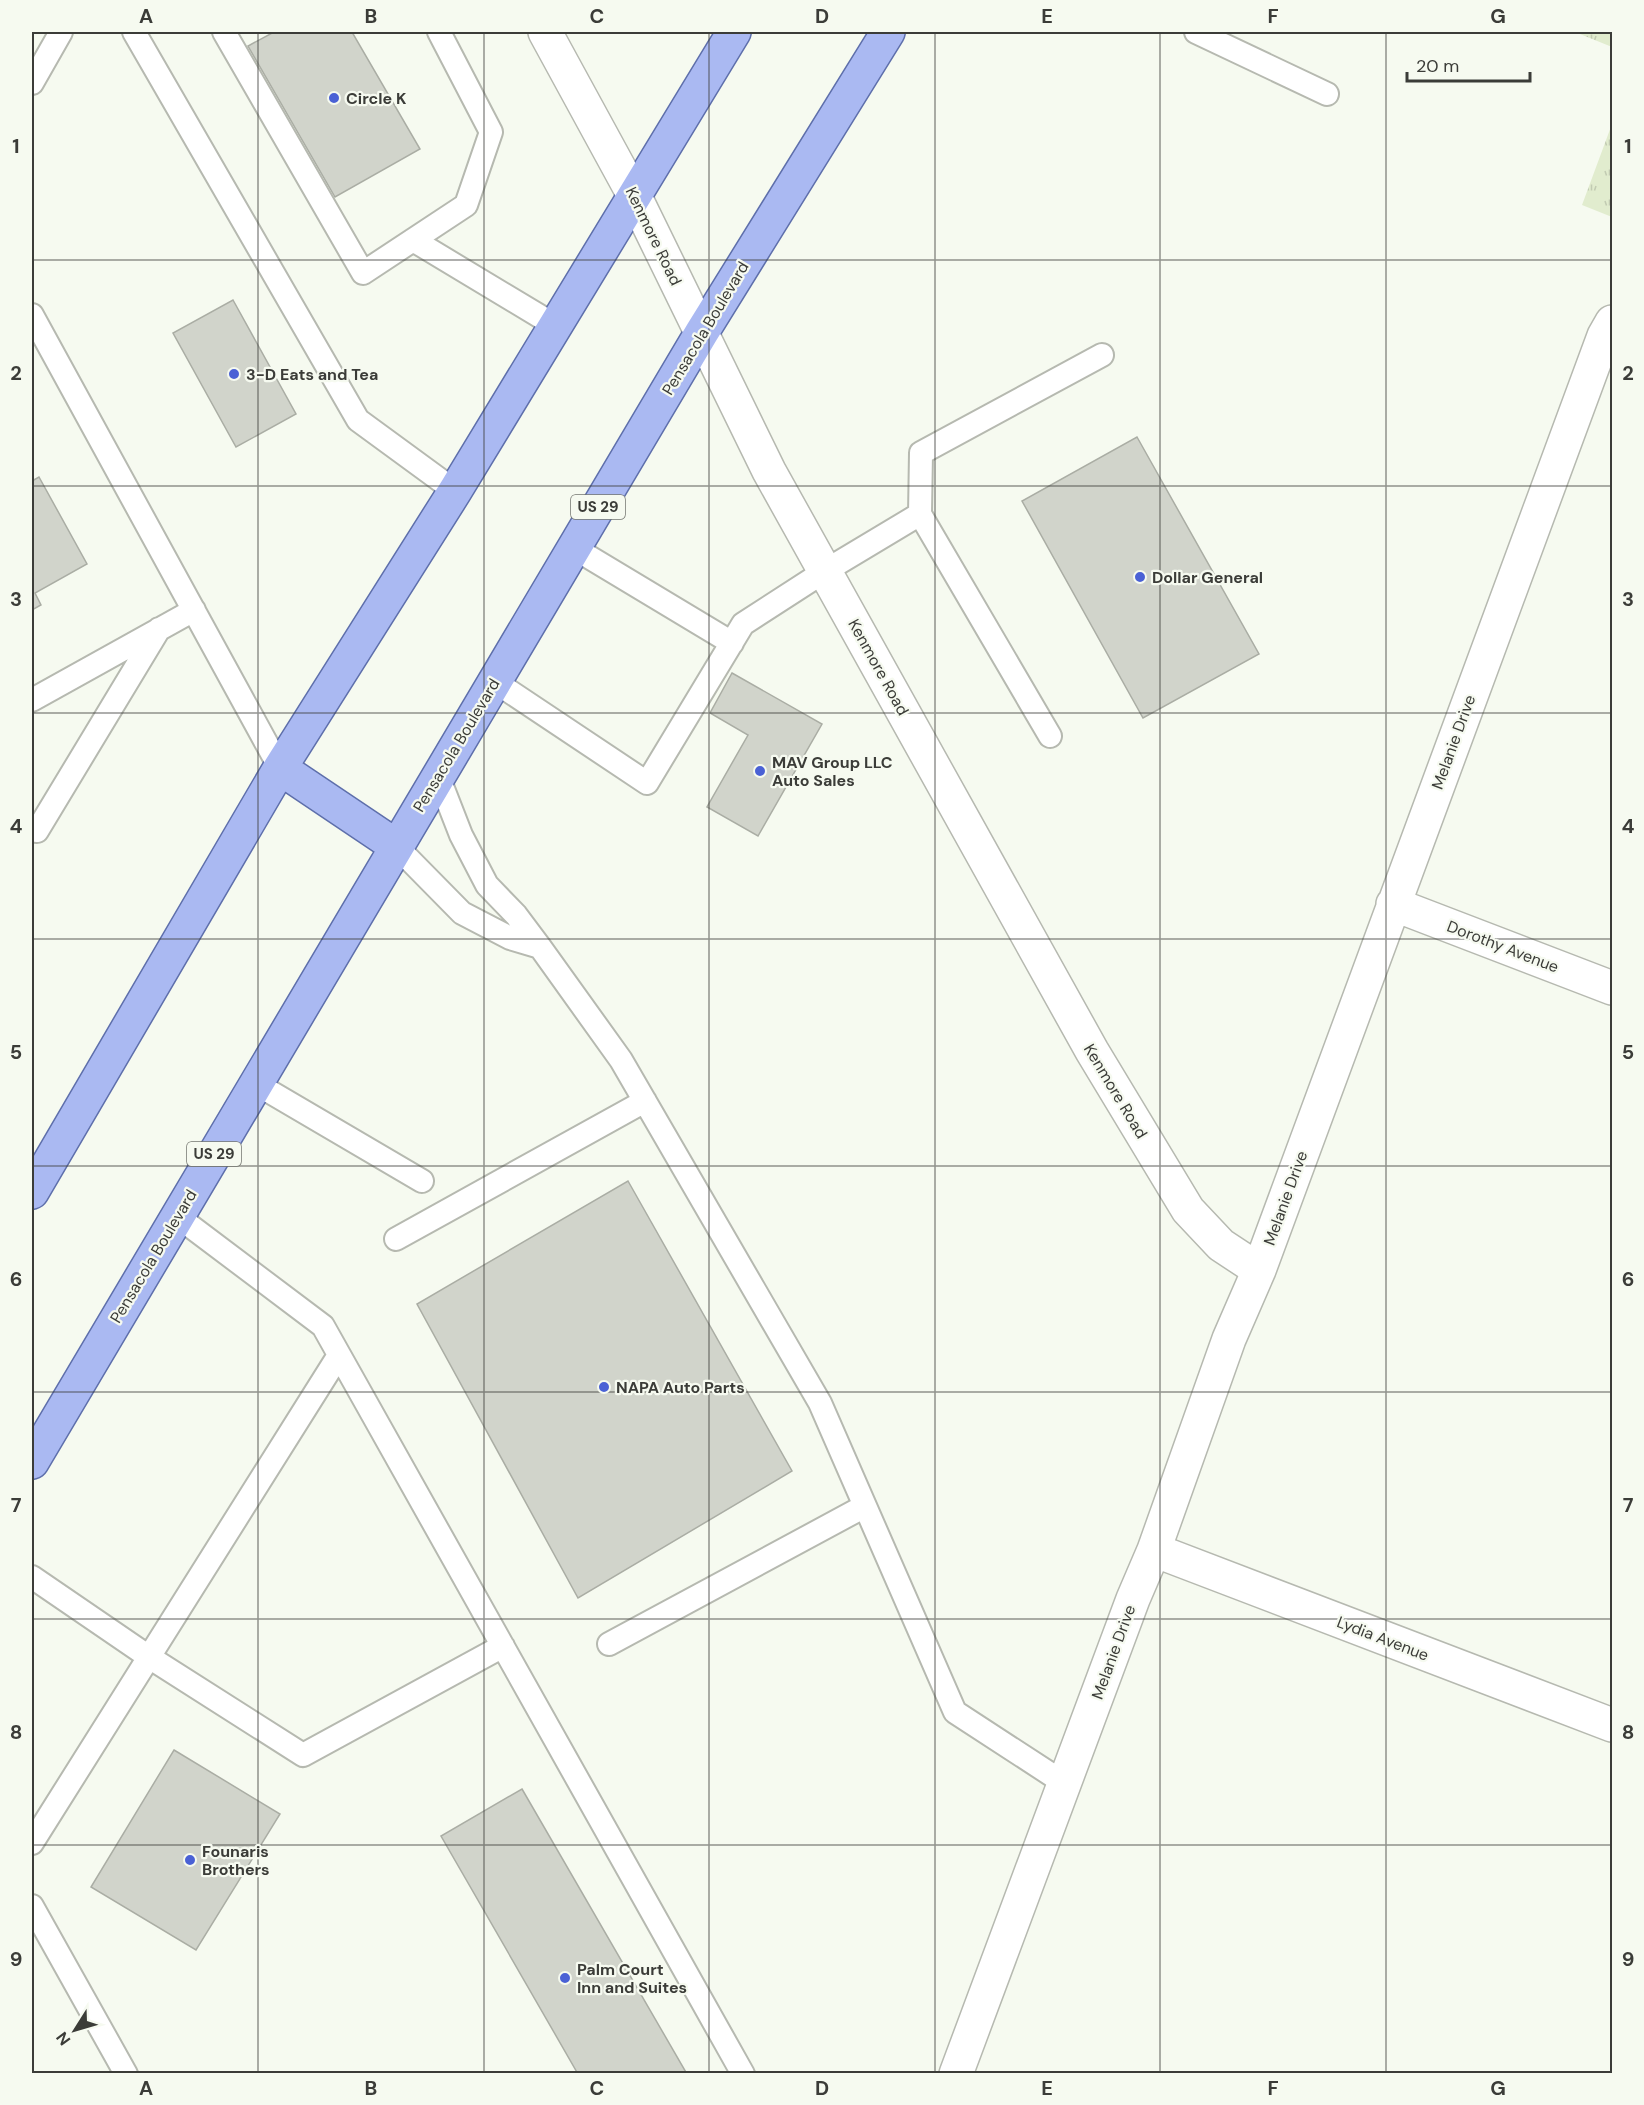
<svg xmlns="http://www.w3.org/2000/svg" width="1644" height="2105" viewBox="0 0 1644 2105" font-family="'DM Sans',sans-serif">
<defs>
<pattern id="grass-tufts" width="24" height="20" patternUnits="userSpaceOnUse" patternTransform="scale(1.5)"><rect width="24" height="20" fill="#e1ecce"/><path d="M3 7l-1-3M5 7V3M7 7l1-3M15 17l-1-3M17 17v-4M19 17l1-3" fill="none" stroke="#c2cbb2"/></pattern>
</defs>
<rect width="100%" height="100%" fill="#f6faf0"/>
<path fill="url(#grass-tufts)" d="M1575,32H1612V47Z
M1612,124V217L1582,205Z"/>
<path fill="#d1d4cb" stroke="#aaada4" stroke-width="1.5" d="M274,32H352L420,149L335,197L248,46Z
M233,300L296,414L236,447L173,333Z
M1137,437L1259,654L1143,718L1022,501Z
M39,477L87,564L35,593L41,605L32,610V481Z
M732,673L822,724L758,836L707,807L748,735L710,713Z
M628,1181L792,1471L578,1598L417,1304Z
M174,1750L280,1814L196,1950L91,1887Z
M522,1789L687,2074H578L441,1836Z"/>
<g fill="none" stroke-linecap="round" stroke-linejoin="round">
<defs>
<path id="service" d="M134,32L358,420L455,491
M224,32L363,273L466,205L491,132L439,32
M1196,32L1327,94
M32,83L61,32
M413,240L556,326
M32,315L280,768
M574,548L732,643
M494,681L647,783L743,624L825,571L920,514
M32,700L194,610
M1050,736L920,514L921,453L1102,355
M438,776L461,835L487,885L516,915L540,947L621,1060L820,1403L955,1712L1064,1783
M37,831L159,629
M396,846L462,913L510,938L540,947
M255,1083L422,1181
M177,1216L323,1326L743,2074
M396,1239L645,1101
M32,1577L149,1657L303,1755L503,1646
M609,1644L865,1506
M32,1843L339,1355
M32,1906L126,2074"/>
<path id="minor" d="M545,32L635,197L769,471L1092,1051L1188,1210L1221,1245L1259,1270
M1393,904L1612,988
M1154,1550L1612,1725
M956,2074L1133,1599L1154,1550L1229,1339L1259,1270L1604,336L1612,322"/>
<path id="primary" d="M280,768L396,846
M32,1192L280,768L455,491L734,32
M32,1462L702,332L888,32"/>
</defs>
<use href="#service" stroke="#b6b9b0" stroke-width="26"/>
<use href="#minor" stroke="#b6b9b0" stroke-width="36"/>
<use href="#primary" stroke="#5e6fab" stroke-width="36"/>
<use href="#service" stroke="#fff" stroke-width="22"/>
<use href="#minor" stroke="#fff" stroke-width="33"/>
<use href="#primary" stroke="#aab9f2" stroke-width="33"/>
</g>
<path fill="none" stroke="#3b3c38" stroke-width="1.5" stroke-opacity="0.55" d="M258,32V2074M484,32V2074M709,32V2074M935,32V2074M1160,32V2074M1386,32V2074M32,260H1612M32,486H1612M32,713H1612M32,939H1612M32,1166H1612M32,1392H1612M32,1619H1612M32,1845H1612"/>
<g fill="#4a61d5" stroke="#f6faf0" stroke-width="2">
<circle cx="334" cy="98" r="6"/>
<circle cx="234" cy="374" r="6"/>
<circle cx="1140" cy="577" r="6"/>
<circle cx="760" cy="771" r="6"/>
<circle cx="604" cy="1387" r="6"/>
<circle cx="190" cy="1860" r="6"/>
<circle cx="565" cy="1978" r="6"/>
</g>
<g text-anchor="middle" stroke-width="4.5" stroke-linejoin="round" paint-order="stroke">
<g fill="#f6faf0" stroke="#73756f" stroke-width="1.5">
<rect x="571" y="495" width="54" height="24" rx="4.5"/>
<rect x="187" y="1142" width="54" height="24" rx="4.5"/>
</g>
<g font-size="15" font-weight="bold" fill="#3b3c38">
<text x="598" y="512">US 29</text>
<text x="214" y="1159">US 29</text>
</g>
<g font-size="16" font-weight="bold" fill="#3b3c38" stroke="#f6faf0" text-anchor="start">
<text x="346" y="104">Circle K</text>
<text x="246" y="380">3-D Eats and Tea</text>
<text x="1152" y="583">Dollar General</text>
<text x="772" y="768">MAV Group LLC<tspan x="772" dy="18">Auto Sales</tspan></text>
<text x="616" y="1393">NAPA Auto Parts</text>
<text x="202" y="1857">Founaris<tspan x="202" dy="18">Brothers</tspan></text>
<text x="577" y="1975">Palm Court<tspan x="577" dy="18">Inn and Suites</tspan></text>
</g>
<g font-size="16" fill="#3b3c38" stroke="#f6faf0">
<text transform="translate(654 236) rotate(64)" y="6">Kenmore Road</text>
<text transform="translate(705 328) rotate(-59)" y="6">Pensacola Boulevard</text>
<text transform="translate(879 667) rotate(61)" y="6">Kenmore Road</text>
<text transform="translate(1453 742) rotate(-70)" y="6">Melanie Drive</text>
<text transform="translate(456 745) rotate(-59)" y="6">Pensacola Boulevard</text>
<text transform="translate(1503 946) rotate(21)" y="6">Dorothy Avenue</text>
<text transform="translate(1116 1091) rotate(59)" y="6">Kenmore Road</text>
<text transform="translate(1285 1198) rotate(-70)" y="6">Melanie Drive</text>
<text transform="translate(153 1256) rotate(-59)" y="6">Pensacola Boulevard</text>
<text transform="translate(1383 1638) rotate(21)" y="6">Lydia Avenue</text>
<text transform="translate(1113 1652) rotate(-70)" y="6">Melanie Drive</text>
</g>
</g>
<rect width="1644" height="2105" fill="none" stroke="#f6faf0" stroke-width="66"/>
<g transform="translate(75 2030) rotate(233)" stroke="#f6faf0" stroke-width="4.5" paint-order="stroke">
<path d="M0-4.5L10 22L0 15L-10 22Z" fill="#3b3c38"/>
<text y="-9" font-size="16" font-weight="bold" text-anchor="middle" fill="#3b3c38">N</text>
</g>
<path d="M1407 72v9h123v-9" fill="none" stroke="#3b3c38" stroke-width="3"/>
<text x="1416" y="72" font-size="18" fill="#3b3c38" stroke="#f6faf0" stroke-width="4.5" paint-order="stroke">20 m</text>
<rect x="33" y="33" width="1578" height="2039" fill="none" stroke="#3b3c38" stroke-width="2"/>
<g font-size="20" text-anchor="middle" font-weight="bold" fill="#3b3c38">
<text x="146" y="23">A</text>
<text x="371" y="23">B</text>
<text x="597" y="23">C</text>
<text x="822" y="23">D</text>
<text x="1047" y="23">E</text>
<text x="1273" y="23">F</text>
<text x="1498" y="23">G</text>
<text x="16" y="153">1</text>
<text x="1628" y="153">1</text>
<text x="16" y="380">2</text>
<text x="1628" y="380">2</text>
<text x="16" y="606">3</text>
<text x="1628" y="606">3</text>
<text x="16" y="833">4</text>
<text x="1628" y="833">4</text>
<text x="16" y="1059">5</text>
<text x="1628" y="1059">5</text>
<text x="16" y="1286">6</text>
<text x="1628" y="1286">6</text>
<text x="16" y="1512">7</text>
<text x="1628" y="1512">7</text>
<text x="16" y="1739">8</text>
<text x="1628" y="1739">8</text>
<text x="16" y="1966">9</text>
<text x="1628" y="1966">9</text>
<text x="146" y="2095">A</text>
<text x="371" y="2095">B</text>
<text x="597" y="2095">C</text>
<text x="822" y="2095">D</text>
<text x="1047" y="2095">E</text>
<text x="1273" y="2095">F</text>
<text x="1498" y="2095">G</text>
</g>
</svg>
